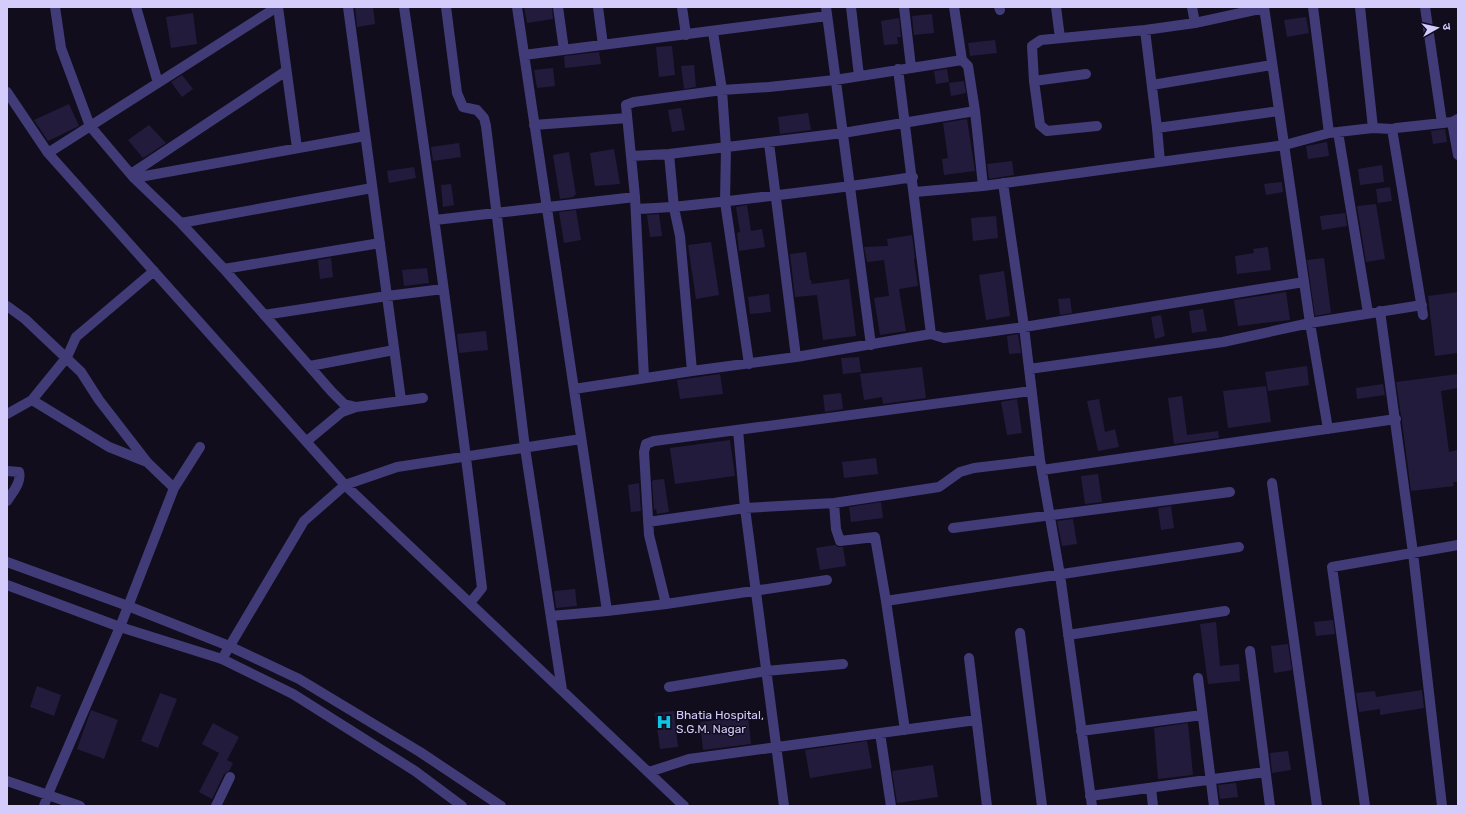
<svg xmlns="http://www.w3.org/2000/svg" width="1465" height="813" viewBox="0 0 1465 813" font-family="Rubik,'Noto Sans Devanagari',sans-serif">
<rect width="100%" height="100%" fill="#110d1d"/>
<path fill="#231b3c" d="M355,7H373L375,24L357,27Z
M524,7H552L553,19L527,23Z
M193,13L197,44L171,48L166,17Z
M932,14L934,33L914,35L912,16Z
M1306,17L1309,33L1287,37L1284,20Z
M899,18L901,37H897L898,44L884,45L881,21Z
M995,40L997,53L970,56L968,43Z
M672,46L675,75L659,77L656,47Z
M599,52L601,64L565,68L564,56Z
M694,65L696,87L684,89L681,66Z
M553,68L555,86L537,88L534,70Z
M947,69L949,82L936,84L934,71Z
M182,75L193,89L182,97L171,82Z
M964,81L966,93L951,96L949,83Z
M69,104L79,126L48,141L34,120Z
M681,108L685,130L672,132L668,110Z
M808,113L811,130L780,134L778,117Z
M967,119L975,171L944,175L942,159L948,158L943,123Z
M149,125L166,143L143,158L128,140Z
M1445,129L1447,142L1433,144L1431,131Z
M1327,142L1329,156L1308,159L1306,146Z
M459,143L461,157L433,161L431,147Z
M614,149L620,184L595,186L590,153Z
M569,152L576,195H574V197L560,199L553,155Z
M1012,161L1014,175L989,179L987,164Z
M1382,165L1384,182L1360,185L1358,169Z
M414,167L416,178L389,183L387,171Z
M1282,182L1283,192L1266,195L1264,184Z
M451,184L454,205L443,207L441,185Z
M1390,187L1392,201L1378,203L1376,189Z
M1376,204L1385,259L1366,262L1357,206Z
M747,205L751,231L762,229L765,247L739,251L737,233L740,232L736,207Z
M576,210L581,240L564,243L559,212Z
M1345,213L1347,226L1322,230L1320,216Z
M659,214L662,236L650,237L647,215Z
M996,216L998,238L973,241L971,218Z
M912,235L915,259H914L918,286L899,289L906,331L880,335L874,298L889,296L884,260L867,262L864,247L888,246L887,239Z
M711,242L719,295L696,299L688,245Z
M1268,247L1271,270L1237,274L1235,256L1254,253L1253,249Z
M806,252L810,280H811L812,284L849,279L856,336L823,340L817,295L795,297L790,254Z
M331,258L333,277L320,279L318,260Z
M1324,258L1331,313L1315,316L1307,260Z
M427,268L429,283L404,286L402,270Z
M1004,271L1010,316L986,320L979,275Z
M1286,292L1290,320L1238,326L1234,300Z
M1458,292V353L1435,356L1428,296Z
M769,294L771,312L750,314L748,297Z
M1070,298L1072,313L1060,315L1058,299Z
M1203,309L1207,331L1192,333L1189,311Z
M1161,315L1165,336L1155,339L1151,317Z
M486,331L488,350L459,353L457,334Z
M1018,334L1021,353L1009,354L1007,336Z
M859,357L861,372L843,374L841,358Z
M1307,366L1309,385L1268,391L1265,372Z
M922,367L926,398L883,404L882,397L864,400L860,374Z
M720,374L723,394L680,399L677,380Z
M1458,374V388L1441,391L1449,452L1458,450V482H1453L1454,486L1411,491L1402,422V418L1401,415L1396,382Z
M1383,384L1385,395L1357,399L1356,388Z
M1266,386L1271,422L1228,428L1223,391Z
M841,393L843,409L825,412L823,395Z
M1182,396L1187,435L1218,431L1219,438L1174,444L1168,398Z
M1017,399L1022,433L1007,435L1001,402Z
M1099,399L1105,432L1115,429L1119,447L1098,451L1087,401Z
M730,440L735,476L675,484L670,448Z
M876,458L878,474L844,478L842,462Z
M1098,474L1102,502L1085,504L1081,476Z
M664,479L669,512L657,514L656,509L654,510L652,482L653,480Z
M639,483L641,511L631,512L628,485Z
M881,502L883,518L851,522L849,507Z
M1171,506L1174,528L1161,530L1158,508Z
M1073,519L1077,544L1062,546L1057,521Z
M835,545L838,547H843L846,566L820,570L816,548Z
M575,589L577,606L556,608L554,591Z
M1333,620L1335,634L1316,636L1314,622Z
M1216,622L1220,666L1239,664L1240,681L1208,684L1200,624Z
M1288,644L1292,670L1274,673L1271,646Z
M37,686L61,695L54,716L30,707Z
M1422,690L1424,708L1380,715V709L1359,712L1356,693L1375,691L1376,697Z
M160,693L177,699L158,748L141,741Z
M91,710L118,720L104,759L77,749Z
M674,711L678,747L660,749L655,713Z
M748,716L751,744L703,750L700,722Z
M213,723L239,737L227,760L233,763L229,771L224,774L212,799L199,792L219,753L202,744Z
M1188,723L1193,775L1158,779L1154,728Z
M867,741L872,768L810,778L805,750Z
M1288,751L1291,770L1272,773L1270,753Z
M933,765L938,797L897,803L892,771Z
M1236,783L1238,797L1220,799L1218,785Z"/>
<g fill="none" stroke-linecap="round" stroke-linejoin="round">
<path stroke="#413c78" stroke-width="10" d="M55,7L61,48L90,126L134,178L181,223L224,269L332,392L344,404L356,407L423,398
M136,7L158,83
M278,7L297,148
M348,7L401,400
M404,7C432,200 459,394 482,588L470,603
M446,7L457,93L463,107L477,110L484,118L486,126L525,448L562,690
M517,7L607,611
M558,7L564,50
M598,7L603,45
M682,7L686,35
M826,7L871,345
M851,7L859,76
M904,7L911,67
M954,7L962,60
M999,7L1000,10
M1056,7L1060,38
M1192,7L1195,23
M1264,7L1310,323L1328,429
M1313,7L1329,133
M1360,7L1373,128
M1425,7L1442,123
M1145,30L1157,128L1160,162
M713,32L722,90L726,147L725,202L749,364
M524,55L827,16
M898,69L931,334
M1034,81L1086,74
M1152,85L1272,65
M7,92L48,153L345,485L684,806
M1458,119L1452,122L1458,155
M534,125L627,118
M1097,126L1047,131L1040,125L1034,81L1032,46L1041,40L1145,30L1195,23L1264,8
M1157,128L1279,111
M1392,129L1423,315
M1338,132L1368,313
M769,143L796,357
M48,153L277,7
M669,154L674,208L680,236L692,371
M632,156L669,154L843,133L975,111
M131,174L286,71
M134,178L365,136
M1003,183L1024,327L1040,460L1060,575L1092,806
M915,192L983,186L1285,145L1329,133L1373,128L1392,129L1396,128L1452,122
M636,209C678,208 720,202 762,197C813,191 863,185 913,177
M435,220L635,197
M181,223L372,188
M224,269L380,243
M7,306L25,319L81,372L99,400L147,462
M1380,311L1413,553L1442,806
M264,315L387,296L443,289
M310,366L394,350
M1029,369L1223,342L1310,323L1422,305
M644,378L635,197L626,105L634,102L722,90L769,87L835,80L962,60L968,66L975,111L983,186
M574,389L692,371L796,357L931,334L944,338L1024,327L1304,282
M32,400L109,447L147,462L174,488
M7,414L32,400L67,357L76,337L154,271
M738,430L745,508L784,806
M307,441L342,412L356,407
M1042,470L1396,419
M7,471L19,472C22,482 12,493 7,501
M1272,483L1317,806
M834,503L836,529L840,541L875,537L886,601L905,730
M648,522L745,508L834,503L939,487L960,472L974,468L1040,460
M953,528L1230,492
M886,601L1239,547
M666,604L827,580
M551,616L607,611L666,604L649,535L644,452L646,444L654,441L1031,391
M1020,633L1042,806
M1068,635L1225,611
M1250,651L1270,806
M969,658L987,806
M222,659L304,521L345,485L397,467L581,439
M1198,678L1214,806
M669,687L766,671L843,664
M1081,731L1202,715
M880,733L891,806
M649,772L689,759L976,720
M7,781L80,806
M1151,788L1153,806
M1090,796L1265,772
M44,806L48,794L120,627L174,488L200,447
M216,806L230,777
M1365,806L1332,567L1458,545"/>
<path stroke="#413c78" stroke-width="10" d="M7,562L128,606L229,646L299,679L420,752L501,806
M7,585L120,627L222,659L293,694L415,771L462,806"/>
</g>
<defs>
<symbol id="hospital-bare" viewBox="-9 -9 18 18"><path d="M-5-5h3v3.5h4V-5h3V5h-3V1.5h-4V5h-3Z" fill="#11c4e3" stroke="#110d1d" stroke-width="2.5" paint-order="stroke"/></symbol>
</defs>
<g fill-rule="evenodd">
<use href="#hospital-bare" x="653" y="711" width="22" height="22"/>
</g>
<g text-anchor="middle" stroke-width="3" stroke-linejoin="round" paint-order="stroke">
<g font-size="12" fill="#d4cdfb" stroke="#110d1d" text-anchor="start">
<text x="676" y="719">Bhatia Hospital,<tspan x="676" dy="14">S.G.M. Nagar</tspan></text>
</g>
</g>
<rect width="1465" height="813" fill="none" stroke="#d4cdfb" stroke-width="16"/>
<g transform="translate(1437 28) rotate(82)" stroke="#110d1d" stroke-width="3" paint-order="stroke">
<path d="M0-3L7 15L0 10L-7 15Z" fill="#d4cdfb"/>
<text y="-6" font-size="11" font-weight="bold" text-anchor="middle" fill="#d4cdfb">उ</text>
</g>
</svg>
